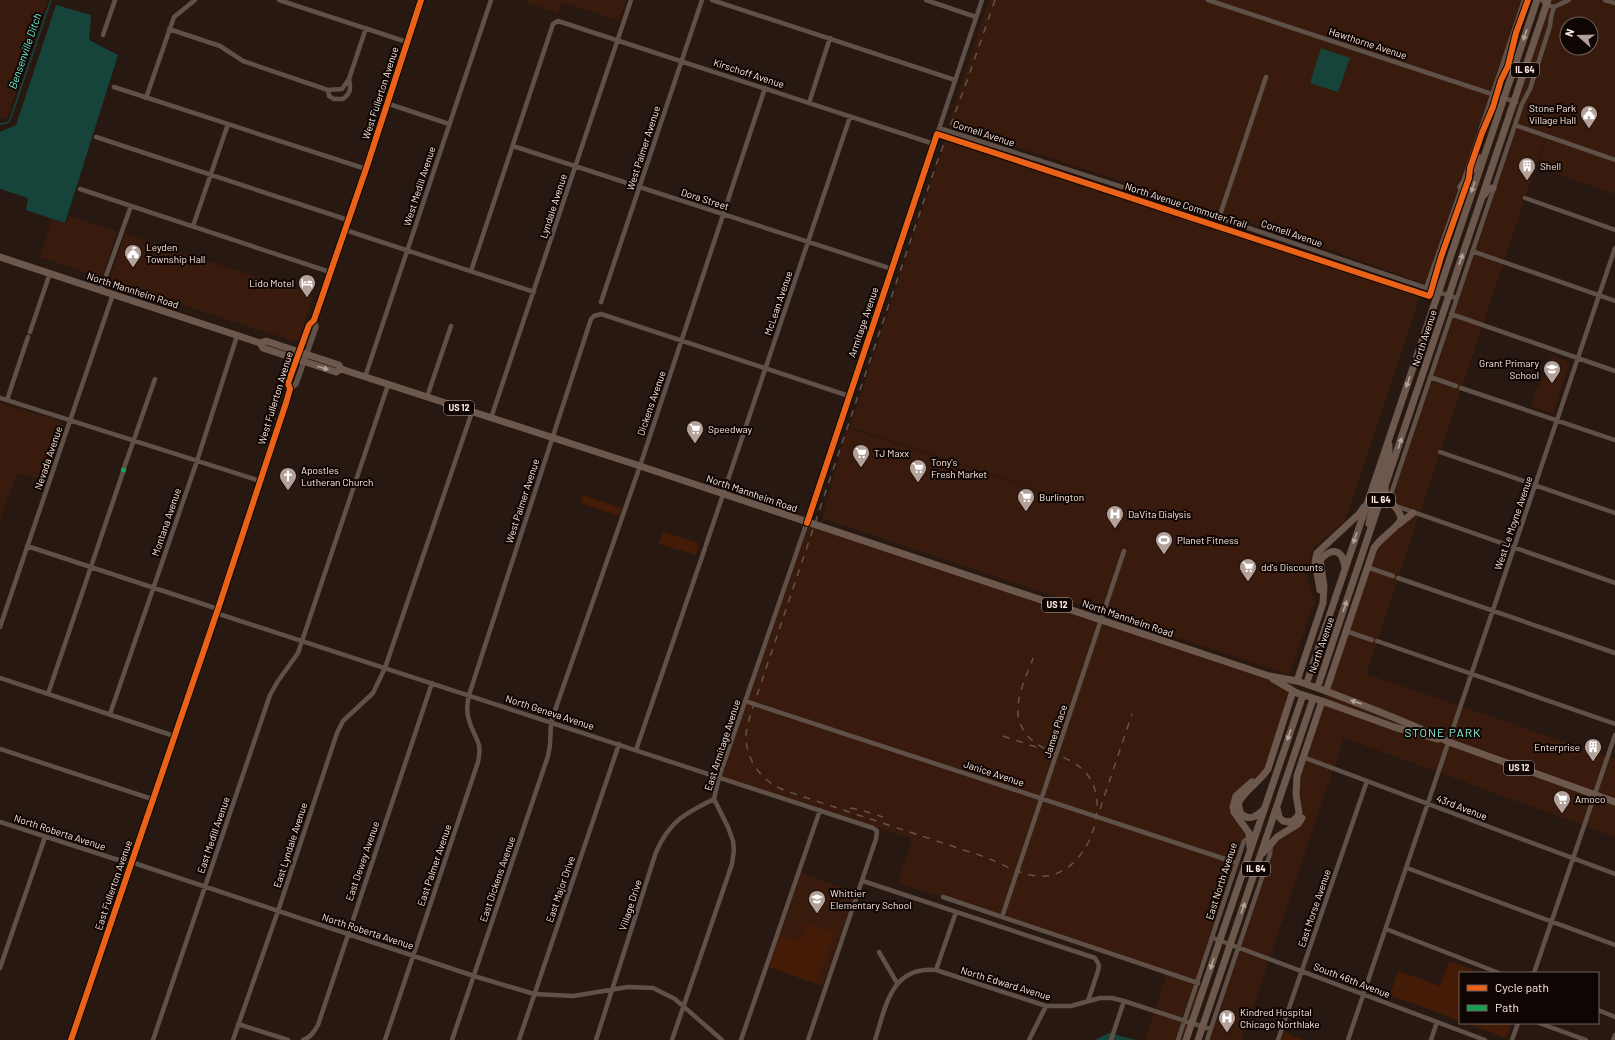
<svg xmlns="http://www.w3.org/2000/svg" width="1615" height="1040" viewBox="0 0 1615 1040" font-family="Barlow,sans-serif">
<rect width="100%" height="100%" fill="#271811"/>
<path fill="#391b0d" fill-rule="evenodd" d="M0,0H47L7,119L0,117Z
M527,0H626L619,21L562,2L558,13L526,3Z
M989,0H1525L1488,99L1426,284L1281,233L948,125Z
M1551,0H1615V194L1537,167L1548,134L1512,121ZM1567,24H1591V48H1567Z
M1515,125L1546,136L1366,674L1615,759V837L1344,738L1242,1040H1207L1270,854L1271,844L1303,817V810L1296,783L1374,548L1413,513L1388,500Z
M946,138L1420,296L1345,521L1315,546L1310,556L1307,578L1315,602L1289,675L822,518L847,428L1112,514L850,427Z
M69,216L117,232L102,278L39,257L52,220L66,224Z
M125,234L313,295L299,341L296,342L109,281Z
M1551,356L1570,362L1553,414L1531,406L1536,390L1544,378Z
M0,403L61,421L41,480L17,473L0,521Z
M807,523L1295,685L1270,761L1260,775L1234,801L1249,833L1244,841L1198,983L1204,988L1186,1040H1145L1167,973L943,897L897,883L912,839L719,777Z
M801,873L855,892L823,986L769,967Z"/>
<path fill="#431b06" d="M583,495L622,508L619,516L580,503Z
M663,532L699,543L696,555L659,544Z
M809,923L834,933L816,984L769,967L779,936L800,941Z
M1449,961L1482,973H1460V1021L1390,995L1398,971L1440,986Z
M1466,1023H1511L1506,1038Z
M1284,1032L1304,1040H1281Z"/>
<path fill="#16443b" d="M56,5L91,15L89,40L118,55L65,223L26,210L28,198L0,189V132L16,125Z
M1321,48L1350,58L1338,92L1310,83Z
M1109,1033L1136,1040H1095Z"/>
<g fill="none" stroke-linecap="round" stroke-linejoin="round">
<path stroke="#16443b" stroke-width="1.5" d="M0,124L7,123L10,120L51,0"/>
<path stroke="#5f5048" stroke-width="4.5" d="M279,0L407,42
M712,0L955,80
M926,0L976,17
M1208,0L1516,102
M1542,0L1546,5L1554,7L1569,0
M1605,0L1615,3
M169,29L220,46L243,61L328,90L342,89L349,79L366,28
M103,35L115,0
M114,87L366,169
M328,90L329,96L334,99H343C351,93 351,88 349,79
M146,98L174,17L195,0
M386,103L449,124
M809,103L830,38
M1515,125L1615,160
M939,128L1219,218L1456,298
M96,137L348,220
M513,146L892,269
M1464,179L1524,0
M80,189L330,272
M1525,198L1615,230
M1219,218L1266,77
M193,226L228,124
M345,230L534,292
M1472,251L1615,301
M471,271L553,24L558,21L934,144
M1426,288L1462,186
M101,290L131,206
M601,302L702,0
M1451,314L1615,371
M30,332L50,273
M365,377L491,0
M1430,377L1456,386
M1461,388L1615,440
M427,397L451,326
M0,398L260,481
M7,400L28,337
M491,418L631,0
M1440,452L1615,513
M124,468L155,379
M1387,506L1522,104L1530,89L1550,26L1551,17L1554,7
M1396,506L1615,583
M706,545L850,117
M27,546L218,609
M1367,567L1393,576
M1398,578L1615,653
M216,613L873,828L877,831L876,839L808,1040
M0,627L113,294
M1346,631L1372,640
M1377,641L1615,724
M0,678L174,736L71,1040
M48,694L123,472
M745,701L1237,863
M110,714L197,461L237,336
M0,749L152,799
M636,750L705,548
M1303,757L1615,874
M0,822L115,859L131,862L474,976L534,994L573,996L628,987L653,988L675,999L722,1040
M1407,868L1615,945
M863,881L1095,958L1099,965L1098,971L1088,1001
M943,897L1198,983
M1002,917L1124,551
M1386,929L1499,973
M1213,938L1485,1040
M879,952L897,983
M0,968L45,837
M936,970L1046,1006H1071L1100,998H1112L1124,1001L1210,1029
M1534,973L1615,735
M1598,1010L1615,1017
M1539,1023L1586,1040
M238,1024L288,1040
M153,1040L270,695L278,681L298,653L388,385
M233,1040L278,911L337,733L343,721L373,693L385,668L472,412
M303,1040C310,1038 314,1032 318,1025L432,683
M385,1040L478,762C483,740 474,739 469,720C466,712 467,704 469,695L591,319L594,316L601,314L849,396
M452,1040L548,756L550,745L551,722L640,466L765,88
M519,1040L619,744
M596,1040L656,852C670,821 684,814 714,799
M672,1040L732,864L734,850L733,841L728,827L714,799L719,777L825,470L982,0
M741,1040L820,810
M875,1040C886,1006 891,966 936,970L956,912
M1029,1040L1046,1006
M1111,1040L1124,1001
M1178,1040L1242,847L1244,841L1250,837
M1207,1040L1270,854L1271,844
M1278,1040L1367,781
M1348,1040L1615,248
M1431,1040L1437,1022
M1512,1040L1518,1023
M1613,1040L1615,1035"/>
<path stroke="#5f5048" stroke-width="5.5" d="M290,389L296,384L309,347L316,327L314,320
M174,736L286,403L290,389L288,383L309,325L314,320L366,169L421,0"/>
<path stroke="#6d584d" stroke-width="7" d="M1461,187L1480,158
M1484,195L1488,189L1493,188
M0,257L260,343L263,348L336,372L341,369
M260,343L266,341L339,365L341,369L640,466L1269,676L1297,681L1323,603L1324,586L1320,560C1333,546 1343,550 1345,568
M1385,488C1385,504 1400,505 1401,519C1398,528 1381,537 1374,548L1326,691C1367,707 1409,722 1449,742L1615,802
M1369,524C1373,499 1390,468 1389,445
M1399,524L1413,513
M1320,590L1315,562L1317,553L1359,514L1364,507
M1273,679L1297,693
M1308,679L1537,0
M1319,683L1548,0
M1277,808L1279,817L1283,821L1289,822L1293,821L1298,816L1299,812L1296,795L1297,776L1322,701L1394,727L1438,739
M1263,810C1256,817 1249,821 1241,814L1238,804C1243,791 1260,782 1268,769L1293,691
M1250,847L1249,833L1234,812L1233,807L1236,796L1252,782
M1263,853L1277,837L1298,824L1302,818
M1186,1040L1302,698
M1198,1040L1312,702"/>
<path stroke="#62544e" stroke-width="1.5" stroke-dasharray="7 7" stroke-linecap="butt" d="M995,0L968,78L936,165L754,704C751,714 747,724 746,734C745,760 762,782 786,791L988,858C1005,866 1027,878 1046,876C1085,872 1109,813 1091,780C1075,751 1032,756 1020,723C1012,703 1027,676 1033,658
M1003,736L1039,748
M850,808L861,810L883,817
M1100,809L1132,714"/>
<path stroke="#6d584d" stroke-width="7" d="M1297,681L1326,691
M1297,693L1322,701"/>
<path stroke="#1a9f57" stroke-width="5" stroke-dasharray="10 5" stroke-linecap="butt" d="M123,472L124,468"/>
<defs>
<path id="cycleway" d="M1430,295L1441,257L1469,178L1470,168L1482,133L1493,107L1501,80L1508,66L1516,33L1528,0
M807,523L937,134L1429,296
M71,1040L218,609L286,403L290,389L288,383L309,325L314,320L366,169L421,0"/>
</defs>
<use href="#cycleway" stroke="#0f0502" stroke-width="8"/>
<use href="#cycleway" stroke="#ea6118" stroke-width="6"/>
</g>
<defs><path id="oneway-solid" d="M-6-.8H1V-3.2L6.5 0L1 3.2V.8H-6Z"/></defs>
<g fill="#b6a298">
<use href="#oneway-solid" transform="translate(1525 35) rotate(109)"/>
<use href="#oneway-solid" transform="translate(1473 187) rotate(109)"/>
<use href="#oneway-solid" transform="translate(1461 259) rotate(-71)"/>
<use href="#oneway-solid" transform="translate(323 368) rotate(18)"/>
<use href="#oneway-solid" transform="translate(1408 382) rotate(109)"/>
<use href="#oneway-solid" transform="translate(1400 443) rotate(-72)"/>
<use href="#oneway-solid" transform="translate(1355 538) rotate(109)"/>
<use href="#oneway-solid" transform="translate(1345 606) rotate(-71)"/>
<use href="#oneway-solid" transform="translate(1356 702) rotate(-160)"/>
<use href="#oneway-solid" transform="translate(1289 735) rotate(109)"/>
<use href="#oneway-solid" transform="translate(1243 908) rotate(-71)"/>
<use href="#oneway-solid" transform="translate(1212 964) rotate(109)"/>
</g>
<defs>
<symbol id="civic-pin" viewBox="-11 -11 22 30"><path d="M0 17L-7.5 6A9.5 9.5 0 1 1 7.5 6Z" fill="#b3a19a" stroke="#0f0502"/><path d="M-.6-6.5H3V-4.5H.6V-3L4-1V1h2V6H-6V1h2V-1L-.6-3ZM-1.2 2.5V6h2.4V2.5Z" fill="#fff"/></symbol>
<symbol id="building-pin" viewBox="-11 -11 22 30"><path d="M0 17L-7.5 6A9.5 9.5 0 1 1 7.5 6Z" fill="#b3a19a" stroke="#0f0502"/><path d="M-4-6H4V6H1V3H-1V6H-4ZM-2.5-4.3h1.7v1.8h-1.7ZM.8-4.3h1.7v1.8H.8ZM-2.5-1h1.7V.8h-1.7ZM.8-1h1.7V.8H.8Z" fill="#fff"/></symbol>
<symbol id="hotel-pin" viewBox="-11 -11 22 30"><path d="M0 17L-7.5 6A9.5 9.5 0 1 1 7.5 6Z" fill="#b3a19a" stroke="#0f0502"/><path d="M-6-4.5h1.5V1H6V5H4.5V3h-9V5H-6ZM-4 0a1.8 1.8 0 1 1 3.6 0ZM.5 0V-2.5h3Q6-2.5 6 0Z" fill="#fff"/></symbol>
<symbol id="school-pin" viewBox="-11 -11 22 30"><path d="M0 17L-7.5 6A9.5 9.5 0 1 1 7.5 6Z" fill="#b3a19a" stroke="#0f0502"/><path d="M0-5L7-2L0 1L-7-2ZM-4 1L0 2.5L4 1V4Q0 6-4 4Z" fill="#fff"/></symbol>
<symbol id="supermarket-pin" viewBox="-11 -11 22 30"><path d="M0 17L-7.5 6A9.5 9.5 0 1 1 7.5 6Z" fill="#b3a19a" stroke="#0f0502"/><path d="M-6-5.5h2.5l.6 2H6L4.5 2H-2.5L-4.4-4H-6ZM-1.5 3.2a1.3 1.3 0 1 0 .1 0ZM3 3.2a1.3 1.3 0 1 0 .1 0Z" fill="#fff"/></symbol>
<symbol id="church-pin" viewBox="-11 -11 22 30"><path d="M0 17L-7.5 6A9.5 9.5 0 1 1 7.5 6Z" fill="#b3a19a" stroke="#0f0502"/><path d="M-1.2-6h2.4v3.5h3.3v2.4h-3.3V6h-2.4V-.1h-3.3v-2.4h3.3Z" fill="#fff"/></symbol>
<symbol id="hospital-pin" viewBox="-11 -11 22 30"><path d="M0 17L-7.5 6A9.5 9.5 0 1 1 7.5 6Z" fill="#b3a19a" stroke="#0f0502"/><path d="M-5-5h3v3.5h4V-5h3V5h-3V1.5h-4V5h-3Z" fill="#fff"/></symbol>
<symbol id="stadium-pin" viewBox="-11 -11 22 30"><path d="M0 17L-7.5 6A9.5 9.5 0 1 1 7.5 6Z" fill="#b3a19a" stroke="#0f0502"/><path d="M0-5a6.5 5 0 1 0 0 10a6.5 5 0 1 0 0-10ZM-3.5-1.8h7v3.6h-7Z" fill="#fff"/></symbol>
</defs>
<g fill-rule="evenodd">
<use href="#civic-pin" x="1579" y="104" width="20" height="27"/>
<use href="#building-pin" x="1517" y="156" width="20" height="27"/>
<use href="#civic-pin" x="123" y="243" width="20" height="27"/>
<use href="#hotel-pin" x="297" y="273" width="20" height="27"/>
<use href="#school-pin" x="1542" y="359" width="20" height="27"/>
<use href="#supermarket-pin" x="685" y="419" width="20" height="27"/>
<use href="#supermarket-pin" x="851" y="443" width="20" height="27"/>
<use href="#supermarket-pin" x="908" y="458" width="20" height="27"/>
<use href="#church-pin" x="278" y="466" width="20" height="27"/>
<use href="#supermarket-pin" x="1016" y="487" width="20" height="27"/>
<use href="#hospital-pin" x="1105" y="504" width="20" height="27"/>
<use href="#stadium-pin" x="1154" y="530" width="20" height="27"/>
<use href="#supermarket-pin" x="1238" y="557" width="20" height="27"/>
<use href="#building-pin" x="1583" y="737" width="20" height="27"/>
<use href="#supermarket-pin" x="1552" y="789" width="20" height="27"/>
<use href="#school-pin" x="807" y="889" width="20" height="27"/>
<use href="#hospital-pin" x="1217" y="1008" width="20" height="27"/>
</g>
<g text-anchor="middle" stroke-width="4" stroke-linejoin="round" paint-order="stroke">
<g fill="#0f0502" stroke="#b6a6a0" stroke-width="1">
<rect x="1511" y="63" width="28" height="14" rx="3"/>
<rect x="444" y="401" width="30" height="14" rx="3"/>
<rect x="1367" y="493" width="28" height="14" rx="3"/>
<rect x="1042" y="598" width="30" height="14" rx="3"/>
<rect x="1504" y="761" width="30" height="14" rx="3"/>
<rect x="1242" y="862" width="28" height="14" rx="3"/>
</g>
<g font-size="9" font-weight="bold" fill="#feebe3">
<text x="1525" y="73">IL 64</text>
<text x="459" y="411">US 12</text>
<text x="1381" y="503">IL 64</text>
<text x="1057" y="608">US 12</text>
<text x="1519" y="771">US 12</text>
<text x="1256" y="872">IL 64</text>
</g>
<g font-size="10" fill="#feebe3" stroke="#0f0502">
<text transform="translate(1368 43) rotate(18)" y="4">Hawthorne Avenue</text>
<text transform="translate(749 73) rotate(18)" y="4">Kirschoff Avenue</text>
<text transform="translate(380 93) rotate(-72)" y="4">West Fullerton Avenue</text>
<text transform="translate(984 133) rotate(18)" y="4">Cornell Avenue</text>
<text transform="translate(643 148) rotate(-72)" y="4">West Palmer Avenue</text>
<text transform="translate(419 186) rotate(-72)" y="4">West Medill Avenue</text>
<text transform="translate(705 199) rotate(18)" y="4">Dora Street</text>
<text transform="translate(1186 205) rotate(18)" y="4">North Avenue Commuter Trail</text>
<text transform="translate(553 206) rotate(-72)" y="4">Lyndale Avenue</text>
<text transform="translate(1292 233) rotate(19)" y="4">Cornell Avenue</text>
<text transform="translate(133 290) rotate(18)" y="4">North Mannheim Road</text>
<text transform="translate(778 303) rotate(-71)" y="4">McLean Avenue</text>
<text transform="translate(863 322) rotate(-71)" y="4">Armitage Avenue</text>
<text transform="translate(1424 338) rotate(-72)" y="4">North Avenue</text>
<text transform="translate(275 398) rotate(-73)" y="4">West Fullerton Avenue</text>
<text transform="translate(651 403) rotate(-71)" y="4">Dickens Avenue</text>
<text transform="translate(48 458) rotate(-71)" y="4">Nevada Avenue</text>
<text transform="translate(752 493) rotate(19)" y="4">North Mannheim Road</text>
<text transform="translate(522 501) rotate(-72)" y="4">West Palmer Avenue</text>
<text transform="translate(166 522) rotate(-71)" y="4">Montana Avenue</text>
<text transform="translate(1513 523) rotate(-71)" y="4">West Le Moyne Avenue</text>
<text transform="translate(1128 618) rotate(19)" y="4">North Mannheim Road</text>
<text transform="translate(1321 645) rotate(-71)" y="4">North Avenue</text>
<text transform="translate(550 712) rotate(18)" y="4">North Geneva Avenue</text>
<text transform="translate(1055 731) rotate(-72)" y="4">James Place</text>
<text transform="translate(722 745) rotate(-72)" y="4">East Armitage Avenue</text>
<text transform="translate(994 773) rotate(18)" y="4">Janice Avenue</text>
<text transform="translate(1462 807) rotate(21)" y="4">43rd Avenue</text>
<text transform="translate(60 832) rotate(18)" y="4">North Roberta Avenue</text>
<text transform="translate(213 835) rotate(-71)" y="4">East Medill Avenue</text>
<text transform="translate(290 845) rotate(-72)" y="4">East Lyndale Avenue</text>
<text transform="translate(362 861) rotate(-71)" y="4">East Dewey Avenue</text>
<text transform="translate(434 865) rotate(-71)" y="4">East Palmer Avenue</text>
<text transform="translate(497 879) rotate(-71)" y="4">East Dickens Avenue</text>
<text transform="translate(1221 881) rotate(-72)" y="4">East North Avenue</text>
<text transform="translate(113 885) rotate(-71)" y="4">East Fullerton Avenue</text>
<text transform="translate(560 889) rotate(-71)" y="4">East Major Drive</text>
<text transform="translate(630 905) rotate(-72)" y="4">Village Drive</text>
<text transform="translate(1314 908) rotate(-71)" y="4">East Morse Avenue</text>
<text transform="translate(368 931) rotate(18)" y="4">North Roberta Avenue</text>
<text transform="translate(1352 980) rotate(21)" y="4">South 46th Avenue</text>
<text transform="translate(1006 983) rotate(17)" y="4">North Edward Avenue</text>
</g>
<g font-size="10" fill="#feebe3" stroke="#0f0502" text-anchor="start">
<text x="1576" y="112" text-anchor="end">Stone Park<tspan x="1576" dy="12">Village Hall</tspan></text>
<text x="1540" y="170">Shell</text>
<text x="146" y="251">Leyden<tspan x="146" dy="12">Township Hall</tspan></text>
<text x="294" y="287" text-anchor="end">Lido Motel</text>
<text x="1539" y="367" text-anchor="end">Grant Primary<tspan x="1539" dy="12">School</tspan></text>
<text x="708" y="433">Speedway</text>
<text x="874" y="457">TJ Maxx</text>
<text x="931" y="466">Tony's<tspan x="931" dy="12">Fresh Market</tspan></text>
<text x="301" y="474">Apostles<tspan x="301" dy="12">Lutheran Church</tspan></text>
<text x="1039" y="501">Burlington</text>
<text x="1128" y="518">DaVita Dialysis</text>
<text x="1177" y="544">Planet Fitness</text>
<text x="1261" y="571">dd's Discounts</text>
<text x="1580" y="751" text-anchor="end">Enterprise</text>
<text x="1575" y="803">Amoco</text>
<text x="830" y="897">Whittier<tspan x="830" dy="12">Elementary School</tspan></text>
<text x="1240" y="1016">Kindred Hospital<tspan x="1240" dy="12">Chicago Northlake</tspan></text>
</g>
<g font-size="11" font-style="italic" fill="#6df5db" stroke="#0f0502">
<text transform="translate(25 51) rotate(-71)" y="4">Bensenville Ditch</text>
</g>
<g font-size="12" letter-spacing="1" fill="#85ead6" stroke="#0f0502">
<text x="1443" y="737">STONE PARK</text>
</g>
</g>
<rect x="1459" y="972" width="140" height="52" fill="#0f0502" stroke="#6f615c"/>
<rect x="1467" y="985" width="20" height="6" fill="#ea6118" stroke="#6f615c"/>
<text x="1495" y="992" font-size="12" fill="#feebe3">Cycle path</text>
<rect x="1467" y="1005" width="20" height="6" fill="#1a9f57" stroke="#6f615c"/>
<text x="1495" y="1012" font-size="12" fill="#feebe3">Path</text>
<g transform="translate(1579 36) rotate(290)"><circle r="19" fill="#0f0502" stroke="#6f615c"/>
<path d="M0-3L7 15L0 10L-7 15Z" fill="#b3a19a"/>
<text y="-6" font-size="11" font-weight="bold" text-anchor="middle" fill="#feebe3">N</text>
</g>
</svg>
